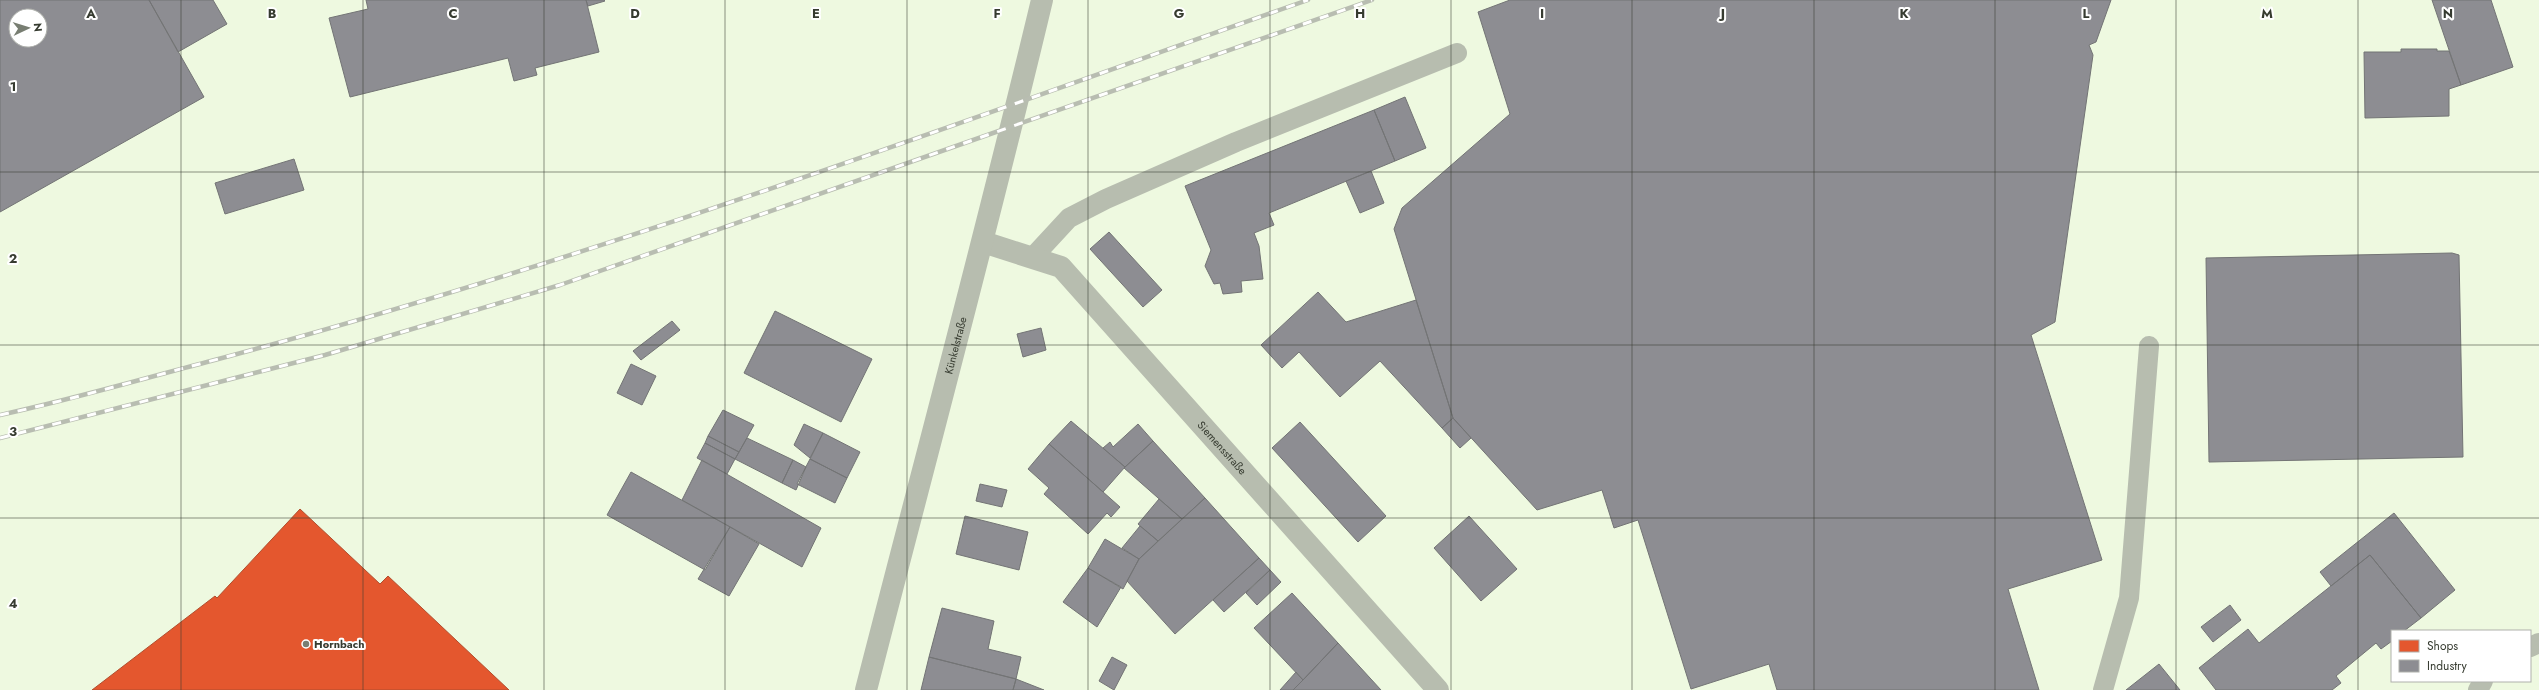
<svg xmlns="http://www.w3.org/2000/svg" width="2539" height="690" viewBox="0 0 2539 690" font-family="Jost,sans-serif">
<rect width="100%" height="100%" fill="#f3f9ed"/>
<path fill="#eef9e0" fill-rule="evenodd" d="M0,0H2539V690H0ZM16,16H40V40H16ZM2392,631H2530V681H2392Z"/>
<path fill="#e4572e" stroke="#b04f2f" d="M300,509L380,584L388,576L509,690H92L215,596L217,598Z"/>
<path fill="#8d8d92" stroke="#737475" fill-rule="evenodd" d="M0,0H149L204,97L0,212ZM16,16H40V40H16Z
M149,0H213L227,24L178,52Z
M366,0H586L599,52L535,68L537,75L514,81L508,58L350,97L329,18L368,9Z
M586,0H604L605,1L588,6Z
M1510,0H2111L2096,42L2089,45L2093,55L2055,322L2031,335L2102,560L2008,589L2039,690H1777L1769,664L1691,689L1638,520L1614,528L1602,490L1537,510L1453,418L1394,229L1402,208L1510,114L1478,12Z
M2432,0H2491L2513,67L2461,85Z
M2401,49H2437V51H2449L2461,85L2449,89V116L2365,118L2364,52H2401Z
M1405,97L1426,148L1395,161L1374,110Z
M1374,110L1395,161L1269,213L1274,225L1254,233L1259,246L1263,279L1241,281L1242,292L1223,294L1220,283L1214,284L1205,266L1211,250L1185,186Z
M294,159L304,190L225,214L215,183Z
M1371,171L1384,203L1360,213L1346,181Z
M1109,232L1162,290L1143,307L1090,249Z
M2452,253L2459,255L2463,457L2209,462L2206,258Z
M1318,292L1346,322L1416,300L1453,418L1442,428L1380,361L1340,397L1299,352L1282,368L1261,345Z
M775,311L872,359L841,422L744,373Z
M672,321L680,330L641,360L633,351Z
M1041,328L1046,350L1023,357L1017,334Z
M631,364L656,376L642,405L617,393Z
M723,410L754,425L739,452L708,436Z
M1453,418L1471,438L1460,448L1442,428Z
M1071,421L1125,467L1103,492L1049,444Z
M1300,422L1386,516L1358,542L1272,448Z
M804,424L823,433L810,458L794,445Z
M1138,424L1153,441L1125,467L1103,448L1110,442L1113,447Z
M823,433L860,452L847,478L810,459Z
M708,436L739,452L735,459L705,443Z
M747,438L793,460L782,483L735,459Z
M1153,441L1205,498L1182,519L1124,468Z
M705,443L735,459L727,474L697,458Z
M1049,444L1120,507L1111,517L1107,513L1088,534L1044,494L1049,488L1028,469Z
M810,459L847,478L835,503L797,484Z
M702,460L821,528L802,567L682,500Z
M793,460L806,467L796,490L782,483Z
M631,472L730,527L705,570L607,515Z
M980,484L1007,490L1002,507L976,501Z
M1205,498L1259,558L1175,634L1127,581L1139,559Z
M1159,499L1182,519L1158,541L1138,524Z
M2394,513L2455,590L2421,618L2370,555L2331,586L2320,572Z
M965,516L1028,532L1019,570L956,554Z
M1469,516L1517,569L1481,601L1434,548Z
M1140,526L1158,541L1139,559L1122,548Z
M730,527L759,544L729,596L698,579Z
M1105,539L1139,559L1123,589L1088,568Z
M2370,555L2421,618L2404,631H2392V641L2381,649L2376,643L2336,676L2341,683L2332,690H2216L2199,668L2248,629L2259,643Z
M1259,558L1270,570L1224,612L1213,600Z
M1088,568L1121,587L1097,627L1063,602Z
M1270,570L1281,582L1257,605L1246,593Z
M1292,593L1338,643L1303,680L1254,628Z
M2230,605L2241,620L2213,642L2201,627Z
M942,608L994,621L988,649L1021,657L1016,679L929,657Z
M1338,643L1381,690H1293L1303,680Z
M929,657L1016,679L1013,690H921Z
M1112,657L1127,665L1114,690L1099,681Z
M2159,664L2180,690H2126Z
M1296,672L1303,680L1293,690H1280Z
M1016,679L1044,690H1013Z"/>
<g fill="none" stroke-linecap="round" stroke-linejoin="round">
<path stroke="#b7bdaf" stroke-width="20" d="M1032,258L1069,218L1106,199L1236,142L1457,53
M2530,647L2539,643
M2103,690L2129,598L2149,346
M2478,690L2483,681"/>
<path stroke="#b7bdaf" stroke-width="22" id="s1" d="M983,242L1061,267L1438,690"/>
<path stroke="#b7bdaf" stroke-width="22" id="s2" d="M866,690C925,460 987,231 1042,0"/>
<defs>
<path id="rail" d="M0,415C70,400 138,380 207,362C581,263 944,128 1308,0
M0,438L325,355L560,285L1372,0"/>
</defs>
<use href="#rail" stroke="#b8bdb1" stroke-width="4.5"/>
<use href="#rail" stroke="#fff" stroke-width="3" stroke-dasharray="9" stroke-linecap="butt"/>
</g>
<path fill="none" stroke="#363b30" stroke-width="1" stroke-opacity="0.55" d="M181,0V690M363,0V690M544,0V690M725,0V690M907,0V690M1088,0V690M1270,0V690M1451,0V690M1632,0V690M1814,0V690M1995,0V690M2176,0V690M2358,0V690M0,172H2539M0,345H2539M0,518H2539"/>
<circle fill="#787e72" stroke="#fff" stroke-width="1.5" cx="306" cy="644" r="4"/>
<g text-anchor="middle" stroke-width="4" stroke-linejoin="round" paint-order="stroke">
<g font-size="11" fill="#363b30" stroke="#fff">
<text dy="4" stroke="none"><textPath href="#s2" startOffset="356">Künkelstraße</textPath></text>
<text dy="4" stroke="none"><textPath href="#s1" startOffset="324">Siemensstraße</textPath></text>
</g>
<g font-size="11" font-weight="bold" fill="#363b30" stroke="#fff" text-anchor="start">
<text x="314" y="648">Hornbach</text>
</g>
</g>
<g font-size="13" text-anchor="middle" font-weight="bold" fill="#363b30" stroke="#fff" stroke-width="4" stroke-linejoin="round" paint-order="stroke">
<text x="91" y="18">A</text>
<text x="272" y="18">B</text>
<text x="453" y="18">C</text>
<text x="635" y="18">D</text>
<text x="816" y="18">E</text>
<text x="997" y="18">F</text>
<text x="1179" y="18">G</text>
<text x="1360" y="18">H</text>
<text x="1542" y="18">I</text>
<text x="1723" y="18">J</text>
<text x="1904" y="18">K</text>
<text x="2086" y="18">L</text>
<text x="2267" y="18">M</text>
<text x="2448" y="18">N</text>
<text x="13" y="91">1</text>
<text x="13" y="263">2</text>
<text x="13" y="436">3</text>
<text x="13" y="608">4</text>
</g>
<rect x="2391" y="630" width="140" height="52" fill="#ffffff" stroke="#afb1ac"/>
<rect x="2399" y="640" width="20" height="12" fill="#e4572e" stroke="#afb1ac"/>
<text x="2427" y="650" font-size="12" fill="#363b30">Shops</text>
<rect x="2399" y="660" width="20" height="12" fill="#8d8d92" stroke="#afb1ac"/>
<text x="2427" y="670" font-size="12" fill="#363b30">Industry</text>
<g transform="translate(28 28) rotate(86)"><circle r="19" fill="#ffffff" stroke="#afb1ac"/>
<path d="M0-3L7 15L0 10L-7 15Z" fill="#787e72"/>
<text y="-6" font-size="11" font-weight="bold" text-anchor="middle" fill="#363b30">N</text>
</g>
</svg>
